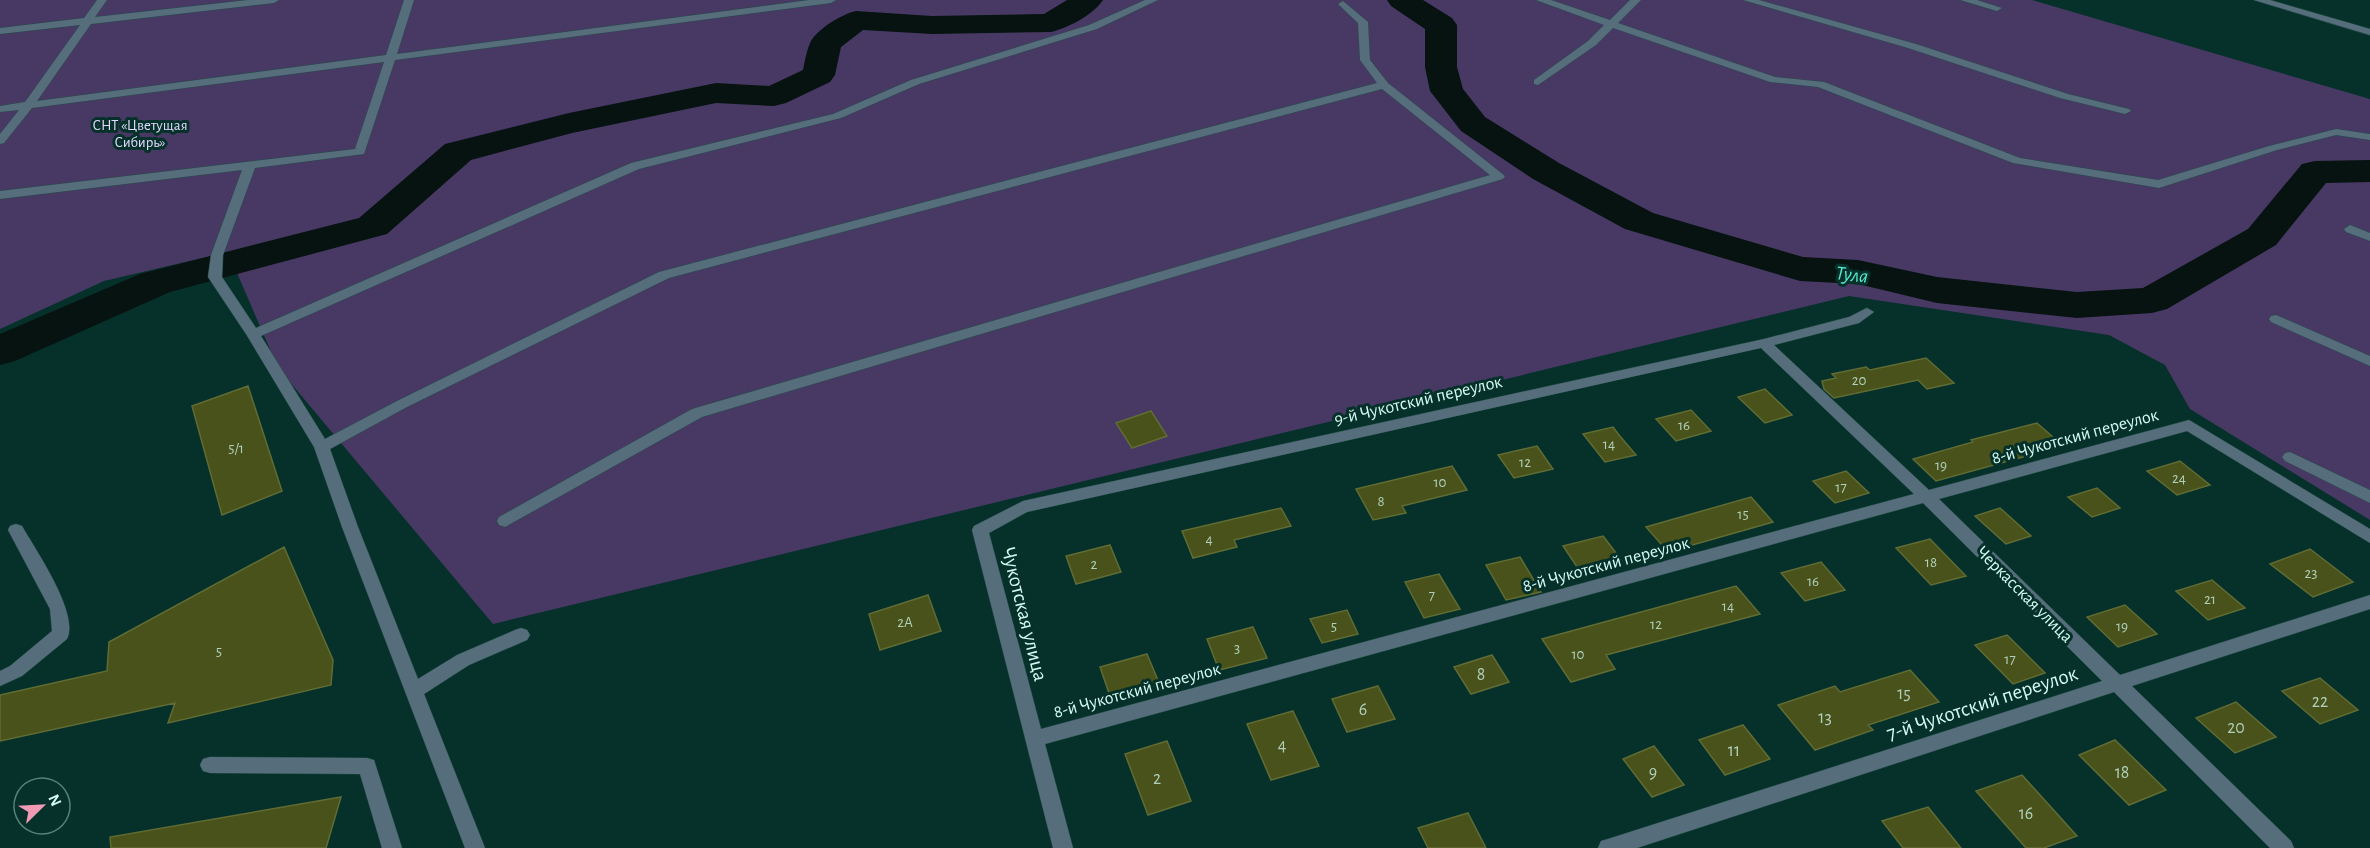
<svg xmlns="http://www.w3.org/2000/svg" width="2370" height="848" viewBox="0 0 2370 848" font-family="'Alegreya Sans',sans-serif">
<rect width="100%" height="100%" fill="#05312a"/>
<path fill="#483964" d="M0,0H2032L2370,99V520L2190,409L2165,365L2109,335L1849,296L493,624L278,368L228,252L104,281L0,329Z"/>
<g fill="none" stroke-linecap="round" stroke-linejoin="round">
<path fill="#061310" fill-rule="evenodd" d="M1067,0H1103C1093,15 1068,28 1051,32L932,34L863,30L841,47L835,75L830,82L786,103L774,106L716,103L572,133L471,160L387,234L170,292L15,361L0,365V334L140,274L359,218L445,144L569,113L716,83L769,86L803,70C805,60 807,49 811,41C819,28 842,14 856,11L932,16L1044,14Z
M1387,0H1423L1452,18L1457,25V67L1463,89L1485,117L1559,163L1653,213L1803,257L1858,260L1937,277L2077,292L2143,288L2248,229L2302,164L2315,161L2370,160V182L2326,183L2276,245L2167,309L2152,313L2077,318L1937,303L1858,284L1800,281L1625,229L1533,179L1461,131L1430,91L1425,67V29L1391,6Z"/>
</g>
<path fill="#48521a" stroke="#606c34" stroke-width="1.5" d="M1926,358L1954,383L1927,389L1918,380L1834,398L1824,389L1822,381L1836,378L1832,374L1866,367L1870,370Z
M248,386L282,491L222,515L192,406Z
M1765,389L1792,415L1765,423L1738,397Z
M1691,410L1711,431L1676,441L1656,419Z
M1151,411L1167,436L1132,448L1116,423Z
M2037,423L2063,446L1936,481L1913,459L1973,442L1971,440Z
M1613,427L1619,435L1636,455L1605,462L1583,434Z
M1537,446L1553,469L1514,478L1498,455Z
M2180,461L2210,485L2177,495L2147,471Z
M1452,466L1467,490L1402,506L1406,513L1373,520L1356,489Z
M1846,471L1869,493L1835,503L1813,481Z
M2097,488L2120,508L2092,517L2068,497Z
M1751,497L1773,522L1668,552L1646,527Z
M1281,508L1291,526L1234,540L1237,547L1193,558L1182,531Z
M2000,508L2031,536L2006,544L1975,516Z
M1603,536L1623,562L1581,573L1563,546Z
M1930,539L1966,576L1931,585L1896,548Z
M1110,545L1121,572L1076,584L1066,556Z
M284,547L333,660L331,685L168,723L175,703L0,741V695L107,671L109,642Z
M2310,549L2353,582L2313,597L2270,564Z
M1520,557L1541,592L1506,600L1486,565Z
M1821,562L1845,590L1805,601L1781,573Z
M1439,574L1460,609L1424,618L1405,582Z
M2212,580L2245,608L2208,620L2176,591Z
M1736,586L1760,614L1606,655L1615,669L1571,682L1542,639Z
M928,595L941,631L880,650L869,614Z
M2125,605L2157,634L2118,647L2087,617Z
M1347,610L1358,634L1322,643L1310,619Z
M1253,627L1267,658L1219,670L1207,639Z
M2007,635L2045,673L2013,684L1975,645Z
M1147,654L1160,685L1111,699L1100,667Z
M1492,655L1509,682L1471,694L1454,667Z
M1910,670L1939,702L1868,725L1873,730L1815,750L1778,705L1835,686L1840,692Z
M2320,678L2358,710L2320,724L2282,691Z
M1378,686L1395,719L1347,732L1332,699Z
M2236,702L2276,737L2235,753L2196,718Z
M1293,711L1319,766L1271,780L1247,724Z
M1743,725L1770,759L1725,775L1699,740Z
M2115,740L2166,790L2129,805L2079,755Z
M1167,741L1191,801L1148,815L1125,754Z
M1654,746L1684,785L1652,797L1623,759Z
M2022,775L2077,836L2044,848H2026L1976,791Z
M341,797L326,848H111L110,837Z
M1928,807L1961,848H1903L1882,821Z
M1468,813L1486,848H1428L1418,828Z"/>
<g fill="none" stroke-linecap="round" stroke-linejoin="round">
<defs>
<path id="lane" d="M97,0H107L95,17L248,0H279L274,3L91,24L37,101L386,55L404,0H414L397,54L809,0H836L831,3L395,60L364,154L255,168L223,255L222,277L256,328L631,163L833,114L911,80L1089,25L1145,0H1158L1097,29L919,84L841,118L639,169L261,336L325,439L397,401L659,272L1377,83L1360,60L1358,23L1338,4L1343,1L1368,22L1370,60L1388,83L1505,176L1503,179L702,417L505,527L499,525L497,521L499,517L692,409L1490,175L1382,89L669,278L407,407L330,449L358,527L418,679L457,655L515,630L521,628L527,630L530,635L527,640L469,665L424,694L485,848H465L342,527L314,447L246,334L208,277L211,255L242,170L0,199V191L355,149L384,62L32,108L4,143L0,144V134L19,110L0,112V106L25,102L80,25L0,34V28L84,18Z
M1536,0H1551L1610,20L1630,0H1641L1618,23L1775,77L1824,82L2020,158L2158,180L2269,146L2336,129L2370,134V140L2336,135L2277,150L2159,188L2013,163L1818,87L1770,82L1613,28L1596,45L1538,85L1534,84V80L1588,41L1604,25Z
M1743,0H1759L1916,44L2068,94L2129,109L2131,111L2125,114L2060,98L1908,48Z
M1960,0H1977L2002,8L1997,11Z
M2350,225L2370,233V241L2346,232L2344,229Z
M2276,315L2370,356V366L2271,322L2269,319L2271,316Z
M2290,452L2370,490V503L2285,461L2282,457L2285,453Z
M16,524L22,526C35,549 80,614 67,639L22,676L0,686V671L10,666L52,631L50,609L8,530L10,526Z
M210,757L367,758L374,760L402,848H382L360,774L210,773L203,771L200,765L203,759Z"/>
<path id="street" d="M2254,0H2270L2370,29V35Z
M1867,308L1874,312L1859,323L1774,345L1929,490L2189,420L2370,529V543L2187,431L1939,499L2120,675L2370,595V609L2132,686L2291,841L2294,848H2270L2114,692L1637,848H1598L1601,841L1608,839L2102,681L1923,503L1045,744L1073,848H1053L972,530L974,526L1023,501L1764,339L1849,317ZM1761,348L1914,494L1041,729L989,533L1027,512Z"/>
</defs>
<use href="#lane" stroke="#224d46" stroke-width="1"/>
<use href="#street" stroke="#224d46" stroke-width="1"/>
<use href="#lane" fill="#566d7c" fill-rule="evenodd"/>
<use href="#street" fill="#566d7c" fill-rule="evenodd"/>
</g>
<g text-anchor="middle" stroke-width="6" stroke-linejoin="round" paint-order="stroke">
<g font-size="15" fill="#e3d8fd" stroke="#05312a">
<text x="140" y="130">СНТ «Цветущая<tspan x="140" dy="17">Сибирь»</tspan></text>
</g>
<g font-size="15" fill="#b1d0bb">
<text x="1859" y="385">20</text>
<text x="1684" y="430">16</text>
<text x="1609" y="449">14</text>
<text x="236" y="453">5/1</text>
<text x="1525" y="467">12</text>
<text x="1941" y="470">19</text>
<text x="2179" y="483">24</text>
<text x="1440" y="487">10</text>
<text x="1841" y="492">17</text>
<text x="1381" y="506">8</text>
<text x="1743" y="519">15</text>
<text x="1209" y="544">4</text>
<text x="1931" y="567">18</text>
<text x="1094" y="569">2</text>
<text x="2311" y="578">23</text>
<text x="1813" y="586">16</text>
<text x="1432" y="600">7</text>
<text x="2210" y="604">21</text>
<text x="1728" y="611">14</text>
<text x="905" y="627">2А</text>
<text x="1656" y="629">12</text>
<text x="1334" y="631">5</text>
<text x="2122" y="631">19</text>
<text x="1237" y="653">3</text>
<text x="219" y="656">5</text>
<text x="1578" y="659">10</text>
<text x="2010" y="664">17</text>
</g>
<g font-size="18" fill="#d4faf1" stroke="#05312a">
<text transform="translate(1418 400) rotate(-13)" y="6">9-й Чукотский переулок</text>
<text transform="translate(2075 436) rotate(-15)" y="6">8-й Чукотский переулок</text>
<text transform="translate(1606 564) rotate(-15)" y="6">8-й Чукотский переулок</text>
<text transform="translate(2025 594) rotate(45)" y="6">Черкасская улица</text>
<text transform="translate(1137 690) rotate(-15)" y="6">8-й Чукотский переулок</text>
</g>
<g font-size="18" fill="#b1d0bb">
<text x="1481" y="680">8</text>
<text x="1904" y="699">15</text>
<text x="2320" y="707">22</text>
<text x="1363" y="715">6</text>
<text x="1825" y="723">13</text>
<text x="2236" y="733">20</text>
<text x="1282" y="751">4</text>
<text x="1734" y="756">11</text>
<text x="1653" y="778">9</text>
<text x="2122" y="778">18</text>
<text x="1157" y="784">2</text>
<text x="2026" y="819">16</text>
</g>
<g font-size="20" font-style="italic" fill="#5aebd1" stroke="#05312a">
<text transform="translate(1852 274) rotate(7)" y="7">Тула</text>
</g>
<g font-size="21" fill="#d4faf1" stroke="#05312a">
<text transform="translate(1025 614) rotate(76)" y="7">Чукотская улица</text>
<text transform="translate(1982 703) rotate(-18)" y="7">7-й Чукотский переулок</text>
</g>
</g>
<g transform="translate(42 806) rotate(66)"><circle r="28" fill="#05312a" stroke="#58817a" stroke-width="1.5"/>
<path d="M0-4.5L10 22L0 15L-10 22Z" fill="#f09ab6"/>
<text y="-9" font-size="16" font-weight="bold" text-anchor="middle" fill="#d4faf1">N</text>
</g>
</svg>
